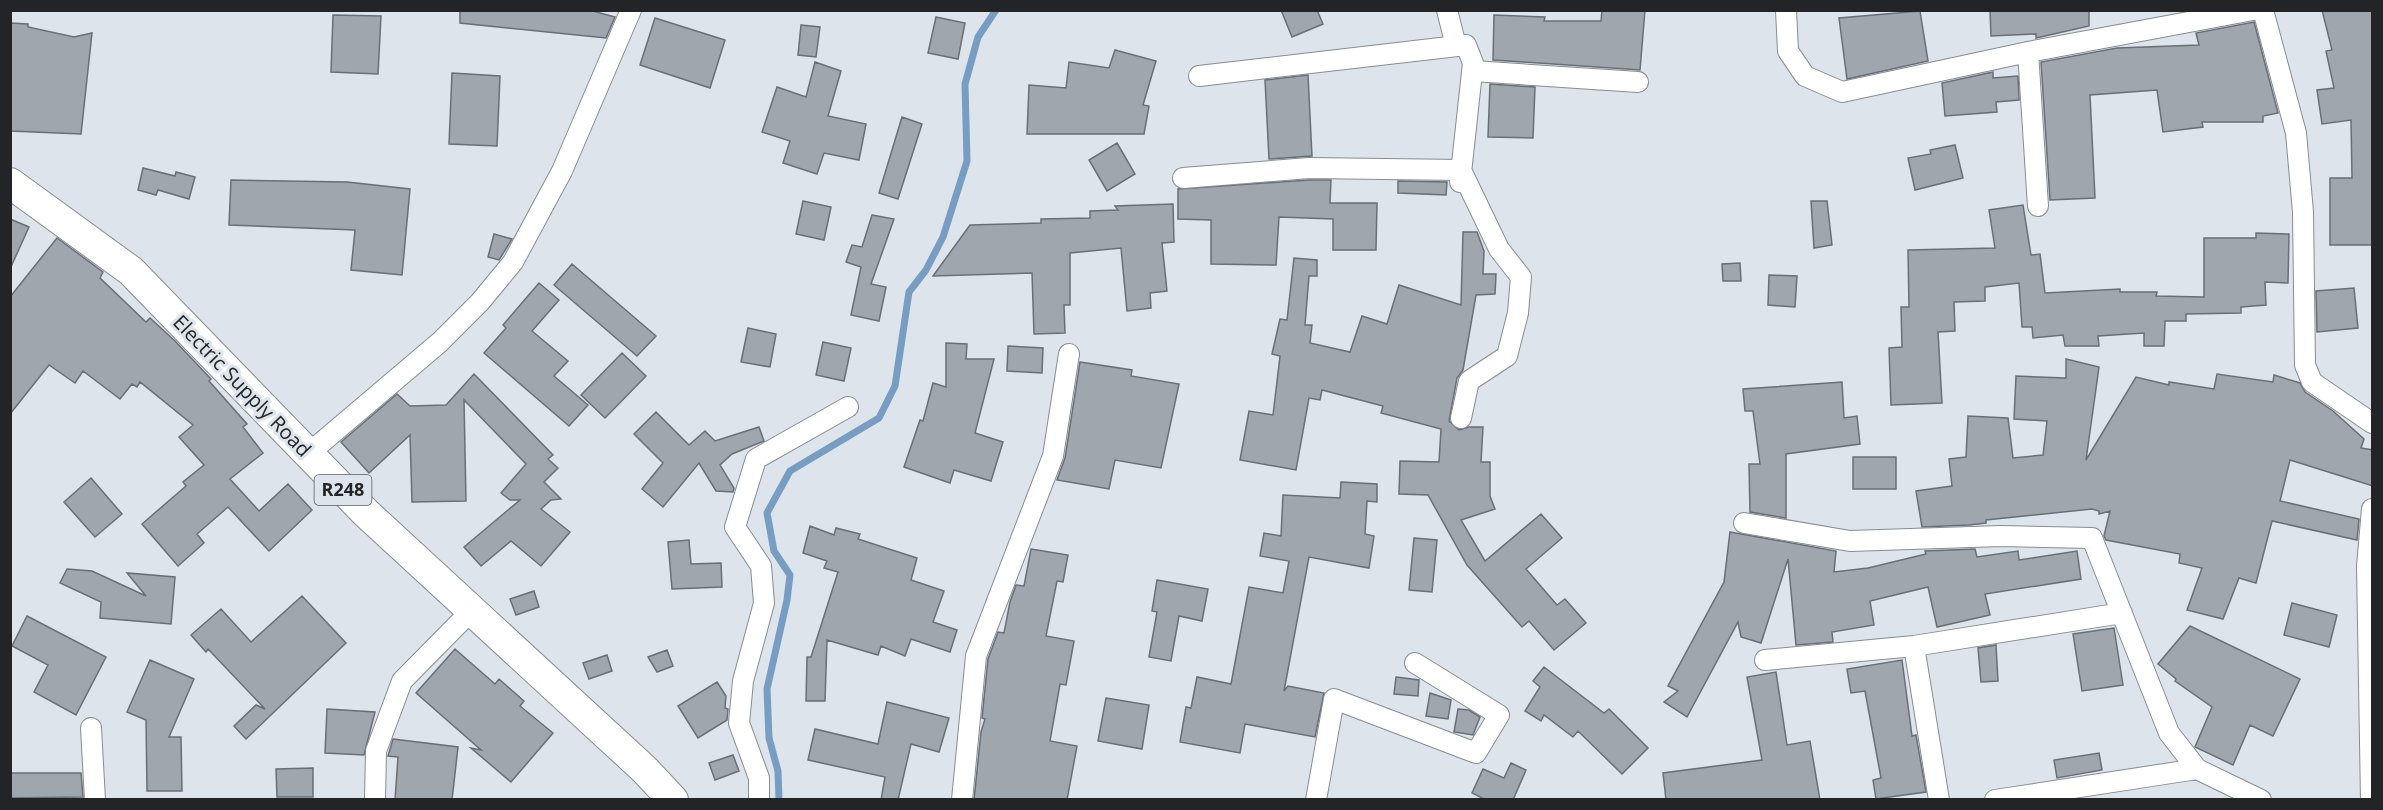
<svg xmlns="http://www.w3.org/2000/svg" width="2383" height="810" viewBox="0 0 2383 810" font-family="'Open Sans',sans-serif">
<rect width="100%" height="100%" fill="#dde4eb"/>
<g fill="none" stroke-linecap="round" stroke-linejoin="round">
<path stroke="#779dc2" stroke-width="7" d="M779,800L778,771L769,738L767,689L787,600L790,575L774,551L767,513L790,471L879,418L895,386L909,292L926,270L943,237L967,161L965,84L978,37L996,10"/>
</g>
<path fill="#a0a6ad" stroke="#696f76" stroke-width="1.5" d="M460,10H589L615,17L606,38L460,23Z
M1281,10H1317L1323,24L1292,37Z
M1602,10H1645L1640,70L1493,60L1494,15L1545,17L1544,21H1601Z
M1990,10H2089V26L2036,38V34L1991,36Z
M2322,10H2373V245H2330V178H2352L2351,120L2322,124L2317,90L2334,88L2326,51L2332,50Z
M1920,11L1928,61L1847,79L1839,18Z
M333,15L381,16L378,74L331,72Z
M936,17L965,23L958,59L928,53Z
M655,18L725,40L710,88L640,65Z
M2254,22L2278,113L2263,116V122H2202L2203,127L2163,132L2157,90L2090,95L2095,198L2050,200L2041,62L2117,48L2199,45L2196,33Z
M10,23L28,24V27L74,37L92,33L81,134L10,131Z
M801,25L820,27L816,57L798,55Z
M1115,50L1156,61L1143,105L1149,106L1144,134H1027L1029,85L1066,88L1069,62L1109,68Z
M815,62L841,71L828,116L866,124L859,160L824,153L817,174L783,163L790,141L762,132L777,87L806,97Z
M1993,72V78L2018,76L2019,100L1996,102L1997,112L1945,116L1942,83Z
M452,73L500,76L497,146L449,144Z
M1308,75L1312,156L1269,159L1265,80Z
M1490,84L1535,87L1533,138L1488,137Z
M902,117L922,124L898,199L879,193Z
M1117,143L1135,174L1107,191L1089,160Z
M1955,145L1963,178L1915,190L1908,158L1931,154L1930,150Z
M143,168L175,176L176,172L195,177L189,199L158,190L156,195L138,190Z
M231,180L347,182L410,189L402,275L351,270L355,230L229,225Z
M1309,180H1331L1330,203H1377L1376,250H1333V219L1279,217L1276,265L1211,264V220L1178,219V189Z
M1398,181L1447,182L1446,195L1398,193Z
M803,201L831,207L824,240L796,234Z
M1811,201H1827L1832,245L1814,248Z
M1173,204L1174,242L1162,243L1167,291L1150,293L1151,308L1127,311L1121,248L1070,253V305H1064L1065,333L1034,334L1032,273L933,276L970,225L1041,223V219L1090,218V211L1118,210L1115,206Z
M2023,205L2031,255L2040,254L2045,293L2120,289V292H2157L2156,296L2204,297V238H2256V233L2289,234L2288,283L2265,282L2266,305L2241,307V313L2186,314V321H2165L2164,346H2144V333L2098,336L2099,346H2065L2063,335L2033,338L2032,327H2022L2019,283L1985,287V301L1954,302L1955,331L1938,332L1942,403L1891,405L1889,348L1902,347L1901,307H1909L1908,250L1995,248L1989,210Z
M872,215L894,219L871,284L886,287L879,321L851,315L861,267L846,262L852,245L862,247Z
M10,219L29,227L10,269Z
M1463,232H1477L1484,251L1483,274H1496L1495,294L1476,295L1463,370L1457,378L1449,421L1459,430L1469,427H1483L1481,462H1490V496L1495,509L1461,520L1485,561L1541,514L1562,538L1526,569L1557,605L1565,599L1586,623L1554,650L1529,621L1522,627L1467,565L1428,495L1399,494L1400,461L1439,462L1441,429L1381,413L1383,406L1322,390L1320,400L1309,398L1296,470L1240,460L1249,411L1273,415L1280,356L1272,354L1280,319L1287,320L1294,258L1317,260V276H1309L1305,325H1312L1310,343L1350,352L1362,316L1387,324L1399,285L1461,305Z
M494,234L512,239L499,260L488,257Z
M57,238L103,272L100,278L146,322L150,318L175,341L211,379L209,381L247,424L243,427L263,453L230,479L259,511L288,484L312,510L269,551L228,507L197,534L204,543L178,566L142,524L186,486L183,482L204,465L179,437L193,425L140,382L137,387L132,384L120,399L83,371L75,383L49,365L10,414V297Z
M1740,263L1741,281H1723L1722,264Z
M572,264L656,336L637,356L554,285Z
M1769,275L1797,276L1795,307L1768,305Z
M539,283L559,300L532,331L568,361L554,376L588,405L569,426L484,353L506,328L503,325Z
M2354,288L2358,328L2317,332L2316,291Z
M748,328L776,334L770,367L741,362Z
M823,342L851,348L844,381L816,375Z
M946,343L967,344L966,359H994L975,433L1003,442L991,481L954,470L950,483L904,467L920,420L923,421L933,383L946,387Z
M1008,346L1043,348L1042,373L1007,371Z
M622,353L646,376L605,418L581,395Z
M2066,359L2099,367L2086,460L2136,377L2169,385V382L2214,389L2217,374L2273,382L2274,375L2300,383L2305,392L2333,411L2364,439L2361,448L2373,450V486L2290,460L2280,501L2359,519L2357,540L2272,521L2256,583L2239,578L2223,619L2187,610L2202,568L2179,563L2180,554L2106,540L2104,536L2110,511L2099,514V511L2092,509L1986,520V523L1969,525L1922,527L1916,491L1952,486L1949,459L1966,457L1968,416L2008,418L2013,458L2043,455L2047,421L2014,419L2016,376L2066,378Z
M1080,362L1132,370L1131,376L1179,384L1161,468L1115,460L1109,489L1057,480L1065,458Z
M474,374L553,455L548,459L558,468L544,482L561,499L551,500L541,509L570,532L541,566L511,541L481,566L464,547L520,500H510L501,493L526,464L464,400L466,501L412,502L410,435L369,473L341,442L397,394L410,406L446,405Z
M1842,382L1844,418L1857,416L1860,444L1786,454V518L1750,512L1749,464H1760L1753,411H1745L1743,389Z
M656,412L689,445L705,431L715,441L759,427L764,441L732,454L720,465L734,488L733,492L716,491L699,463L663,507L642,489L663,463L634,434Z
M1853,457H1896V489H1853Z
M91,478L122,514L95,537L64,502Z
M1341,482L1377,484V502L1367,501L1365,534L1374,536L1369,568L1309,557L1284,691L1288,686L1324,693L1315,737L1245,724L1240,753L1180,742L1186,707L1191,708L1197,677L1231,684L1249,587L1283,593L1289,561L1260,556L1264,533L1281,536L1283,495L1340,498Z
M810,526L834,535L836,528L860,534L858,539L917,558L911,580L944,591L933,622L957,630L950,652L911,639L905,656L881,646L878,655L827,640L825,701H806L807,657H811L838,572L824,568L827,561L803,553Z
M1730,532L1836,551L1834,572L1868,568L1926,554L1925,551L1975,549L1977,557L2018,551L2019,560L2077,551L2081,579L1985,594L1990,615L1937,627L1928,587L1870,601L1874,625L1832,632L1833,642L1796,645L1788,559L1761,643L1741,637L1738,622L1687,717L1664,702L1678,691L1668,686L1724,582Z
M1414,538L1437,540L1432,592L1409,590Z
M689,540L691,564L721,563L722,587L672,589L668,542Z
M1031,549L1068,555L1063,582L1057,581L1046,636L1074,641L1066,685L1060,684L1050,741L1077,746L1067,800H974L981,732L985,719L982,718L988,659L998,632L1004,633L1010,602L1016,585L1024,586Z
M67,569L92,571L146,596L127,573L175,577L171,624L100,618L101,602L60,583Z
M1157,580L1208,589L1202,621L1179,616L1171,661L1149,657L1157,612L1152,611Z
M534,591L539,607L516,615L510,599Z
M302,596L346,643L246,739L234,726L256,705L265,709L208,649L206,652L191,635L221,609L251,642Z
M2292,603L2337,615L2329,647L2284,635Z
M27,616L106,657L76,715L34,692L48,665L12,646Z
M2190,626L2300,679L2273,736L2250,725L2233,765L2195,747L2212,707L2175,681L2176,679L2158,664Z
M2114,628L2123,685L2082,691L2073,634Z
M1996,645L1998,681L1981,682L1978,648Z
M455,649L495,684L499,679L524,701L520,706L553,733L511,782L471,748L481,750L416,693Z
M667,650L673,666L657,672L648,657Z
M607,655L612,671L589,679L583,663Z
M150,660L194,679L169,737H181L182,791H147L146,720L127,712Z
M1902,660L1912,736L1916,735L1926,792L1876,799L1873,780L1881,778L1865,691L1851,693L1847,669Z
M1544,667L1604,713L1609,709L1648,748L1622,774L1578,731L1573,737L1544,715L1541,721L1525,711L1540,687L1533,681Z
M1776,672L1787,745L1810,741L1820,800H1666L1663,773L1762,760L1747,677Z
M1396,677L1419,680L1418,696L1394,694Z
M717,682L726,696L725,708L728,709L727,720L698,738L678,706Z
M1430,693L1451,700L1448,719L1426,716Z
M1106,698L1149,705L1142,749L1098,741Z
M887,702L949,718L939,752L911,744L898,800H881L885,777L808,760L815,729L878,744Z
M327,709L375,712L364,755L325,753Z
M1458,709L1469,710L1480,717L1473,735L1454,732Z
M393,739L458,747L452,800H395L398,757L388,756Z
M2099,753L2102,770L2057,778L2054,760Z
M733,755L739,771L715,780L709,763Z
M1511,763L1526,770L1513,800H1486L1472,793L1483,769L1504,778Z
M313,768V797H277L276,769Z
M10,773H81L83,797L10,798Z"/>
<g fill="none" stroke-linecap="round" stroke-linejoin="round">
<defs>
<path id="minor" d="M1447,10L1456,46
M1786,10L1788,51L1805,76L1842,92L2028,52L2253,10
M2263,10L2296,133L2303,212L2305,365L2312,382L2372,423
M2028,52L2038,206
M1473,71L1638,82
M1199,76L1466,45L1473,63L1460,182
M1183,178L1309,168L1461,170L1499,249L1521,277L1518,313L1507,356L1469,381L1461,418
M308,454L440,342L480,302L513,262L562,171L631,10
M1744,523L1850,541L2001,536L2092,538L2169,733L2197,769L2261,800
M1914,646L1939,800
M1765,660L1914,646L2122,613
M91,728L95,800
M375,800L376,751L402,681L472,610
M759,800V778L739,723L743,681L764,603L761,566L735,527L756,459L848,407
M962,800L976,656L1053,456L1069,354
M1316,800L1334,699L1476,753L1499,715L1415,663
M1995,800L2197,769
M2371,800L2367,566L2372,509"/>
<path id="primary" d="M10,183L131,271L366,513L645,770L673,800"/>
</defs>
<use href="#minor" stroke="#868d94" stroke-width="22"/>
<use href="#primary" stroke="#868d94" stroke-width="32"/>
<use href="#minor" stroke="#fff" stroke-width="20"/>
<use href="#primary" stroke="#fff" stroke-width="30"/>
</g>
<g text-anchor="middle" stroke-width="6" stroke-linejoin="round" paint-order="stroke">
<rect fill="#dde4eb" stroke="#5a5e62" stroke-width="1.5" x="314.5" y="475" width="57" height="30" rx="4.5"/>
<g font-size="18" font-weight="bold" fill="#222427">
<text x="343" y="496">R248</text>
</g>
<g font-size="20" fill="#222427" stroke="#dde4eb">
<text transform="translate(242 386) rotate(46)" y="7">Electric Supply Road</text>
</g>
</g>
<rect width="2383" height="810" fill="none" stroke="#222427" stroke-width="24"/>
</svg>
